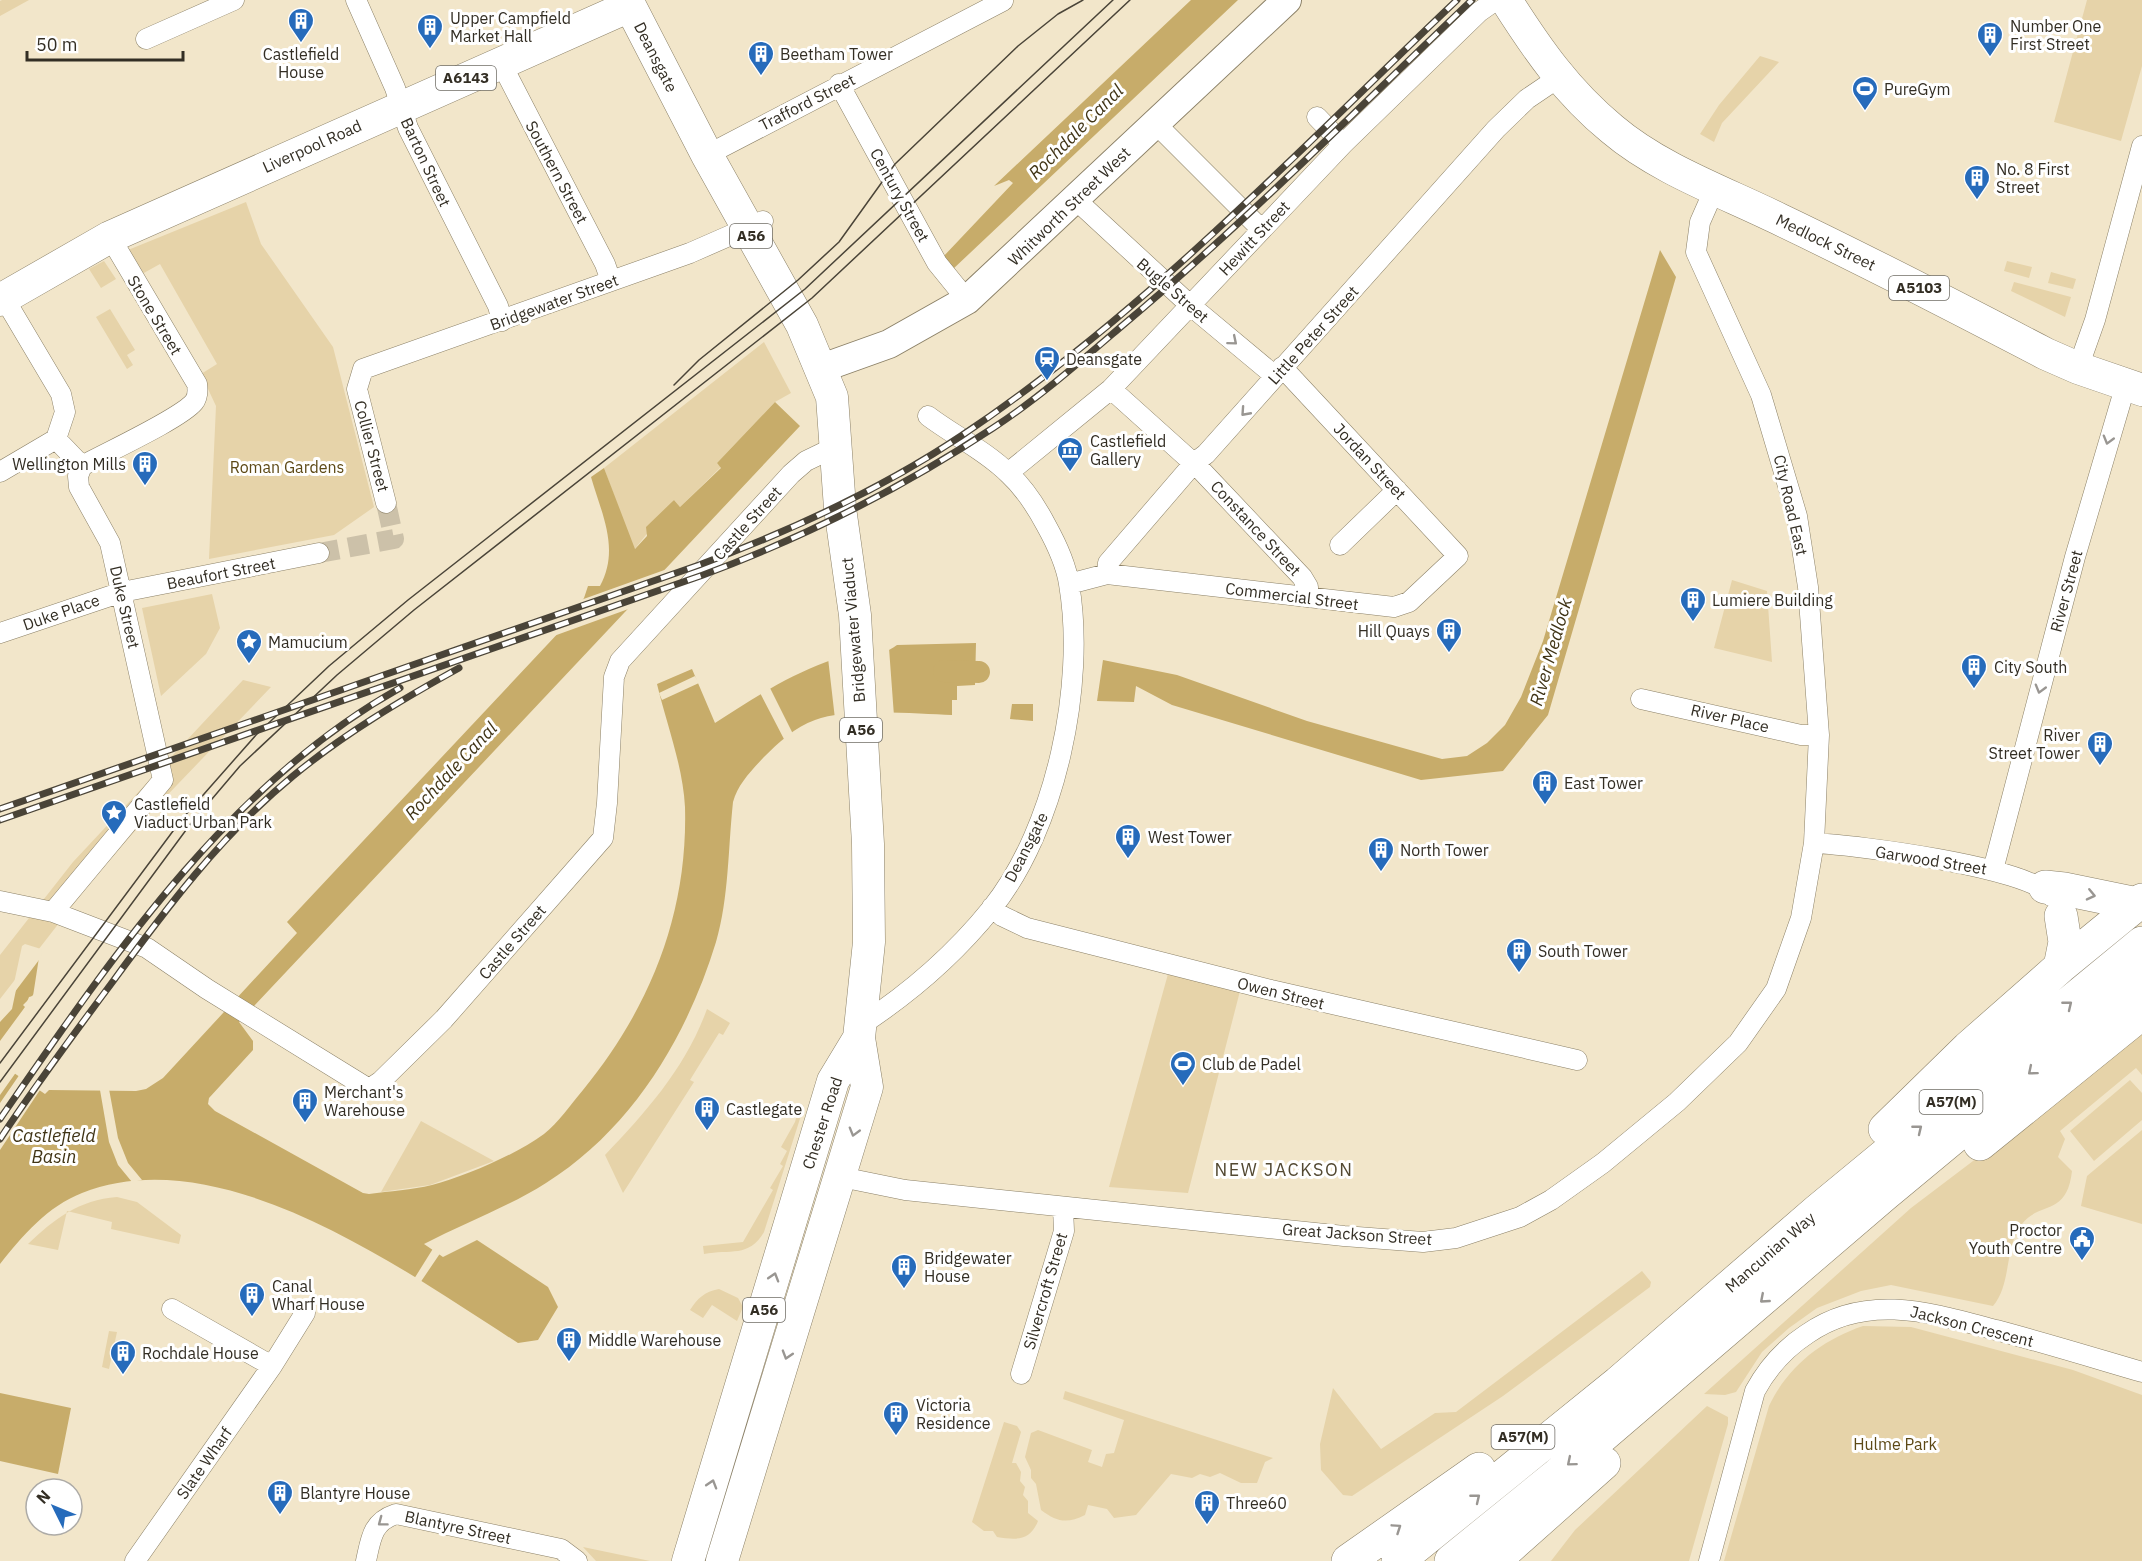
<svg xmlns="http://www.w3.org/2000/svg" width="2142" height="1561" viewBox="0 0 2142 1561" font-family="'IBM Plex Sans',sans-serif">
<rect width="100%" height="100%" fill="#f2e6ca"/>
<path fill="#e6d3a9" d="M2,0H29L0,16V1Z
M2087,0H2142V66L2121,141L2054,122Z
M1760,56L1779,62L1722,123L1714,142L1700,134L1719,105Z
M246,202L261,244L333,347L374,507L334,535L209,559L216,406L201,374L217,364L160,264L142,274L128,250Z
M104,261L116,279L101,288L89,269Z
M2007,261L2032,267L2029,278L2004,271Z
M2051,272L2076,279L2073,289L2048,283Z
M2014,282L2071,297L2065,317L2011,291Z
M110,309L135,350L127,355L133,365L127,369L96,317Z
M764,342L791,393L775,402L717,463L721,467L680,507L674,500L634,550L604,468Z
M1732,580L1767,591L1772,662L1714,648Z
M212,594L220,628L206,654L161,696L142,608Z
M243,680L271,687L154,809L94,878L0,999V955L73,862Z
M1168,974L1240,991L1188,1193L1109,1187Z
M707,1009L730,1023L723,1035L719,1033L690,1080L694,1082L623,1193L605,1155C647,1111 686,1067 707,1009Z
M2142,1033V1075L2136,1068L2060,1131L2065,1139L2058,1157L2072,1171C2067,1217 2039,1201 2022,1224C2004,1247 2012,1284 1993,1306L1891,1285L1861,1291L1817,1308L1789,1328L1762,1352L1736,1392L1725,1395L1704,1394L1911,1208Z
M2130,1080L2142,1093V1120L2094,1161L2070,1131Z
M800,1103L804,1106L764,1232C749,1258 730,1249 704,1254L703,1246L743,1242L773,1190L770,1188L783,1166L780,1164L787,1151L781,1147L795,1122Z
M421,1121L494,1161L430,1185L381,1192Z
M2142,1130V1224L2081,1206L2087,1176Z
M117,1197L137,1202L181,1235L179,1244L111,1229L112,1222L67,1211L58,1250L28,1244C54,1219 79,1200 117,1197Z
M1642,1271L1651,1282L1650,1287L1503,1396L1352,1496L1343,1495L1321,1470L1320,1444L1333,1388L1381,1449L1435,1413L1456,1412Z
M719,1289L738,1298L743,1307L737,1321L712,1305L703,1318L690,1310C698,1298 704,1292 719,1289Z
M1863,1326L1911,1327L2073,1370L2142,1395V1561H1724L1769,1406C1788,1366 1822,1340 1863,1326Z
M109,1331L117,1332L109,1369L102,1367Z
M1065,1391L1273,1458L1265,1462L1257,1483H1241L1220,1473L1210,1477L1200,1474L1192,1478L1171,1474L1136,1515L1114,1518L1107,1509L1088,1505L1085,1515C1067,1524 1057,1522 1041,1510L1036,1484L1031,1478V1470L1025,1457L1031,1433L1038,1430L1092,1450L1088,1462L1102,1467L1106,1454L1114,1453L1124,1420L1063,1399Z
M1707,1406L1728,1417V1424L1689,1561H1551L1575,1530Z
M1004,1422L1017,1426L1021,1432L1012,1463H1016L1021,1472L1020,1481L1025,1487L1023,1495L1028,1501V1513L1038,1521C1030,1541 1017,1540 997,1537L993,1531H984L972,1522Z
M583,1547L650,1561H596Z"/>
<path fill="#c7ac6a" d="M1191,0H1238L952,270L942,258L1013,183L1009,180L994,186Z
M1660,250L1676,277L1548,715L1503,771L1421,780L1172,705L1136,686L1134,702L1097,701L1103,660L1177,675L1307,721L1442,759L1467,756L1487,743L1505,725L1521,697L1543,641Z
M775,402L800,426L239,1022L253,1041V1050L209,1098L208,1104L215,1111L363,1193L369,1194C390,1191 412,1190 432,1185C466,1176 515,1155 544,1134C558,1123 571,1104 583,1090C650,1008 688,914 685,807C683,766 666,722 657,684L692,669L715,723C750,700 786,677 826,662C848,653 878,660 897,645L976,643L975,685L957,686V700H952V715C918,714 846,708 815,720C795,727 778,743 764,757C751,771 738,784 733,802C728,848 729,898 716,942C687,1037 632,1129 546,1183C508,1207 465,1223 424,1244L443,1257L477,1240L548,1287L558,1307L538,1340L518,1343C405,1271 222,1137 82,1193C48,1206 22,1236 0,1264V1022L12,1009L25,947L40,951L33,996L29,997L25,1007L14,1073L45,1094L49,1090L136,1091L146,1089L163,1078L297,933L287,922L562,629L584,598L588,586H600C620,549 602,515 591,477L604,468L635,549L647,536L646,527L674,500L680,507L721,468L717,463Z
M1012,704H1033V721L1010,719Z
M0,1393L71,1408L58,1474L0,1461Z"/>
<path fill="#f2e6ca" d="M670,568L634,607L551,637L578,601Z
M889,648L894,716L835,719L828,658Z
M695,676L699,683L662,700L659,693Z
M769,686L794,736L785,741L759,691Z
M25,944L41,949L42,956L11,997L22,946Z
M37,991L34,1000L27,1004L17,1071L0,1095V1041L25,1007L23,1005Z
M20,1074L40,1090L0,1150V1103Z
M109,1089L118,1138L128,1163L142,1180L132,1182L118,1165L109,1142L100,1090Z
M434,1247L441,1252L420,1283L414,1279Z"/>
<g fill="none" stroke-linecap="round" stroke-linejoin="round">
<path stroke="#c7ac6a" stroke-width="22" d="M944,671L979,672"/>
<path stroke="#ccc1a9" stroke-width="20" stroke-dasharray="20 10" stroke-linecap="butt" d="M319,553L394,539L386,503"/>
<defs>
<path id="minor" d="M356,0L395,88L408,128L498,306L502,321
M146,39L234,0
M501,63L605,264L611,281
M839,84L937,263L967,300
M1317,117L1343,144
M1156,124L1261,229
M707,155L1003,1
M1075,199L1191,306L1275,376
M4,298L61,394L65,412L56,439
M2078,368L2095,320L2142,146
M1111,389L1200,469L1302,577L1308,587V597
M56,439L82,466
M82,466C105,453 180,419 194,402C198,397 198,391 197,384L110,237
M0,472L56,439
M1008,473L1111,389L1343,144L1479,12L1496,0
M386,503L357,389L363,369L690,253L763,221
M1340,545L1397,490
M1107,574L1108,563L1194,463L1206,454L1496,129L1527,99L1558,78
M1069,584L1107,574L1394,607L1409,602L1458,556L1282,367
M0,633L122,592L319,553
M1641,699L1801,735H1819
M1814,843C1856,845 2029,867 2051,896
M1993,870L2075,557L2126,384
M0,901L53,912L147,948L207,989L369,1089L381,1081L444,1019L603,838L607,803L614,677L620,661L791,474L806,461L837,446
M992,907L1002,916L1027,928L1271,990L1577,1060
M53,912L163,780L110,543L79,487L78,476L82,466
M861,1025C910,993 955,954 992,908C1056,828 1086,684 1069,584C1066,564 1056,543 1046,525C1037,508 1023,487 1009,474C986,451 953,435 928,416
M841,1177L905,1190L1344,1236L1423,1242L1456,1238L1520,1217L1551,1200L1603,1163L1677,1102L1738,1043L1776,989L1801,918L1814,843L1819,735L1808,587L1797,516L1761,395L1696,252L1700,222L1715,188
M172,1309L272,1366
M1021,1374L1064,1231L1063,1208
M135,1561L272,1366L305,1313
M366,1561C371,1538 372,1522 396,1514L561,1549L577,1561
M1709,1561L1755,1391C1768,1367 1784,1349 1807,1334C1867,1292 1932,1313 1996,1330C2045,1343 2094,1358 2142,1372"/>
<path id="secondary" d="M822,368L889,344L967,300L1287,0"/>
<path id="primary" d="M627,0L707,155L802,325L832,397L840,508L855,615L868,844L869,942L859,1038L867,1087L722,1561
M1506,0C1537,49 1567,92 1612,129C1659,169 1724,192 1779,219C1869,262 1958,308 2046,354L2078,368L2142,390
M0,300L110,237L630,6
M688,1561L833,1081L859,1038"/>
<path id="trunk" d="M2045,887L2064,889L2137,904"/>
<path id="motorway" d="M2060,967L2065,942L2061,916
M1885,1129L1968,1048L2060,967L2142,900
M1980,1144L2142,1013
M1348,1561L1479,1469
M1398,1561L1618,1383L1817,1211L2142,943
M1451,1561L1557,1475L1884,1195L2142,981
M1494,1561L1604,1463"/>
</defs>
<use href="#minor" stroke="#8b8067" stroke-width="21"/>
<use href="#secondary" stroke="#8b8067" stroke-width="30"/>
<use href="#primary" stroke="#8b8067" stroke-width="33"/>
<use href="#trunk" stroke="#8b8067" stroke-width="34"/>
<use href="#motorway" stroke="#8b8067" stroke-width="34"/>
<use href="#minor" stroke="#fff" stroke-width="20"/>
<use href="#secondary" stroke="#fff" stroke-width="28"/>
<use href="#primary" stroke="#fff" stroke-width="32"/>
<use href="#trunk" stroke="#fff" stroke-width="33"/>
<use href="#motorway" stroke="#fff" stroke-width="33"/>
<path stroke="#4a4438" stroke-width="1.5" d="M674,385L699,360L798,280L839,242L895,164L1018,46L1058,14L1083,0
M0,1063L182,819L256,735L329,666L408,600L805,289L1113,0
M0,1082L189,826L240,766L337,675L414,610L812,298L1130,0"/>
<defs>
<path id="rail" d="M0,809L699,565C790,531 880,490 961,436C1144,314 1298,151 1457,0
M0,820L703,575C805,537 902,488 993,428C1039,398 1081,361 1123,325C1245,223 1357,109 1472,0
M0,1119C110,960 228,784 400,688
M0,1139C35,1086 73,1035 111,984C165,910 221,835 293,776C344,734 401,700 459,668"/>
</defs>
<use href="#rail" stroke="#4a4438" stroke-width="7"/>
<use href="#rail" stroke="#fff" stroke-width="4.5" stroke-dasharray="14" stroke-linecap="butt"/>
</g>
<defs><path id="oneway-chevron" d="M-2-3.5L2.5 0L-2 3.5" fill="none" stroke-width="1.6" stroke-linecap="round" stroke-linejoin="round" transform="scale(1.5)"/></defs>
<g stroke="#999692">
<use href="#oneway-chevron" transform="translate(1233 341) rotate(40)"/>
<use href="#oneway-chevron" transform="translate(1245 412) rotate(132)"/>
<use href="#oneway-chevron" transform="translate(2108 440) rotate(106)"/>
<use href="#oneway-chevron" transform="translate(2040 689) rotate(106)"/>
<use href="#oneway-chevron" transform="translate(2091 895) rotate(13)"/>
<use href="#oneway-chevron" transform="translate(2068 1005) rotate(-39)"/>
<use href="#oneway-chevron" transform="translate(2032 1071) rotate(140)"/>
<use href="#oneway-chevron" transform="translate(1918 1129) rotate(-39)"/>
<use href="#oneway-chevron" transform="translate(854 1132) rotate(106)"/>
<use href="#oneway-chevron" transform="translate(774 1277) rotate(-73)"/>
<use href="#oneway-chevron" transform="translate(1764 1299) rotate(139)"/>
<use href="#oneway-chevron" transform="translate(787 1355) rotate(107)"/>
<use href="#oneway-chevron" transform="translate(1571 1462) rotate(140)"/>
<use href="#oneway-chevron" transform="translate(712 1484) rotate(-73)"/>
<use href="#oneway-chevron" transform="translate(1476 1498) rotate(-39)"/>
<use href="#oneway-chevron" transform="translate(382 1522) rotate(143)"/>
<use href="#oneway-chevron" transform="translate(1397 1528) rotate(-34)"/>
</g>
<defs>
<symbol id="building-pin" viewBox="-11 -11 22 30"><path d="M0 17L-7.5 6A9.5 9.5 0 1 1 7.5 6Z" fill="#266bbb" stroke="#fff"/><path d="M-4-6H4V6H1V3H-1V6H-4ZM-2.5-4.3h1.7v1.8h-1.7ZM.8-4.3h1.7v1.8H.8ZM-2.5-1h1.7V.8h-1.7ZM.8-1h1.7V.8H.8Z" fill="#fff"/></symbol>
<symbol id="stadium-pin" viewBox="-11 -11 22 30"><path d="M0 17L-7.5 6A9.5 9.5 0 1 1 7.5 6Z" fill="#266bbb" stroke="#fff"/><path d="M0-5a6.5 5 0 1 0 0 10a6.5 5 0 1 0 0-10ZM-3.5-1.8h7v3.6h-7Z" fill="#fff"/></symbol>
<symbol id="station-pin" viewBox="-11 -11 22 30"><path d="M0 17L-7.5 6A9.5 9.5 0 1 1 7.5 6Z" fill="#266bbb" stroke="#fff"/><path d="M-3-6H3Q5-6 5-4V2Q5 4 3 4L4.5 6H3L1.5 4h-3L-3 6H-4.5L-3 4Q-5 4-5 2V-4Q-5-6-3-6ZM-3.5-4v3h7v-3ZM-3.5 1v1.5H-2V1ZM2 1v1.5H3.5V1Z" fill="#fff"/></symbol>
<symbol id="museum-pin" viewBox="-11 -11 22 30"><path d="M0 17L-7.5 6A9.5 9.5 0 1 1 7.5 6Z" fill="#266bbb" stroke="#fff"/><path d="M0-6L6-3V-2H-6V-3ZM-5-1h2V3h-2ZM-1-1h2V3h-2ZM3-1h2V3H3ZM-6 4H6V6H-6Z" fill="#fff"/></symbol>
<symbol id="sight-pin" viewBox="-11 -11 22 30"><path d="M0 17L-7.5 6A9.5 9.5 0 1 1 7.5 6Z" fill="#266bbb" stroke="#fff"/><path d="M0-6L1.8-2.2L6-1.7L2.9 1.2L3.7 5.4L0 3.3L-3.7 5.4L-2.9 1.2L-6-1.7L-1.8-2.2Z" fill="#fff"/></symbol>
<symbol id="civic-pin" viewBox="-11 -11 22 30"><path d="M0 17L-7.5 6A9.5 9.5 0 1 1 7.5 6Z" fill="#266bbb" stroke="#fff"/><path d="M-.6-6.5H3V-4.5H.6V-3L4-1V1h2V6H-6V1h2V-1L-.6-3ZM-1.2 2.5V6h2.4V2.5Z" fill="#fff"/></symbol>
</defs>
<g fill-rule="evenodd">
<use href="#building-pin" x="286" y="6" width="30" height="40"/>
<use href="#building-pin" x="415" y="12" width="30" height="40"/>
<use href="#building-pin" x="1975" y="20" width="30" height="40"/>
<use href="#building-pin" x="746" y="39" width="30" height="40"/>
<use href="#stadium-pin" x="1850" y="74" width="30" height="40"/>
<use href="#building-pin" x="1962" y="163" width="30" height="40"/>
<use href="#station-pin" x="1032" y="344" width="30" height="40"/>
<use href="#museum-pin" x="1055" y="435" width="30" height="40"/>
<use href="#building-pin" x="130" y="449" width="30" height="40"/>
<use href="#building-pin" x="1678" y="585" width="30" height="40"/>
<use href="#building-pin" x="1434" y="616" width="30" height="40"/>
<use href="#sight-pin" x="234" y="627" width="30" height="40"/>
<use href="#building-pin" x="1959" y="652" width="30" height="40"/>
<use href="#building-pin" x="2085" y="729" width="30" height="40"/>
<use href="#building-pin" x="1530" y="768" width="30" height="40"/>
<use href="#sight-pin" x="99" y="798" width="30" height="40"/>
<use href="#building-pin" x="1113" y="822" width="30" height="40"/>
<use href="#building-pin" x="1366" y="835" width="30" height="40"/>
<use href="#building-pin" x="1504" y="936" width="30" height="40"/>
<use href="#stadium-pin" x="1168" y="1049" width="30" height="40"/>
<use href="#building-pin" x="290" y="1086" width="30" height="40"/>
<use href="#building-pin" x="692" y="1094" width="30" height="40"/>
<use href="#civic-pin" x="2067" y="1224" width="30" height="40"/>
<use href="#building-pin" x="889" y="1252" width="30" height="40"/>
<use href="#building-pin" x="237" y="1280" width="30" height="40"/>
<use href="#building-pin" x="554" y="1325" width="30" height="40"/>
<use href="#building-pin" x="108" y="1338" width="30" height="40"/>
<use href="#building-pin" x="881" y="1399" width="30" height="40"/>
<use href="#building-pin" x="265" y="1478" width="30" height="40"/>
<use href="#building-pin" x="1192" y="1488" width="30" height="40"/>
</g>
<g text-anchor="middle" stroke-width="6" stroke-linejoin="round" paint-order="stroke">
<g fill="#fff" stroke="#706d66" stroke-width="1.5">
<rect x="436" y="66" width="60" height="24" rx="4.5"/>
<rect x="730" y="224" width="42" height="24" rx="4.5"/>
<rect x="1889" y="276" width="60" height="24" rx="4.5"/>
<rect x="840" y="718" width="42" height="24" rx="4.5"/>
<rect x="1919.5" y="1090" width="63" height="24" rx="4.5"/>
<rect x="743" y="1298" width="42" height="24" rx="4.5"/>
<rect x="1491.5" y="1425" width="63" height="24" rx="4.5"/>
</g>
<g font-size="15" font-weight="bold" fill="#332e24">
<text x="466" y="83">A6143</text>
<text x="751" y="241">A56</text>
<text x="1919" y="293">A5103</text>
<text x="861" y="735">A56</text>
<text x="1951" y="1107">A57(M)</text>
<text x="764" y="1315">A56</text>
<text x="1523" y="1442">A57(M)</text>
</g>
<g font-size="16" fill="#332e24" stroke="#fff" text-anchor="start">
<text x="450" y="24">Upper Campfield<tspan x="450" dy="18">Market Hall</tspan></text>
<text x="2010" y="32">Number One<tspan x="2010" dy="18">First Street</tspan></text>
<text x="301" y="60" text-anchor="middle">Castlefield<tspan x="301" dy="18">House</tspan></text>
<text x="780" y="60">Beetham Tower</text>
<text x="1884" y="95">PureGym</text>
<text x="1996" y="175">No. 8 First<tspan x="1996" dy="18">Street</tspan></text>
<text x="1066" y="365">Deansgate</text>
<text x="1090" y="447">Castlefield<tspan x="1090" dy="18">Gallery</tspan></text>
<text x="126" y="470" text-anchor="end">Wellington Mills</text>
<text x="1712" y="606">Lumiere Building</text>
<text x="1430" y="637" text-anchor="end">Hill Quays</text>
<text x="268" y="648">Mamucium</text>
<text x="1994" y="673">City South</text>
<text x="2080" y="741" text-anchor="end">River<tspan x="2080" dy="18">Street Tower</tspan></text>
<text x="1564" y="789">East Tower</text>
<text x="134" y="810">Castlefield<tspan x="134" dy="18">Viaduct Urban Park</tspan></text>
<text x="1148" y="843">West Tower</text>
<text x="1400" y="856">North Tower</text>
<text x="1538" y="957">South Tower</text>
<text x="1202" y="1070">Club de Padel</text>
<text x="324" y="1098">Merchant's<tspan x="324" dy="18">Warehouse</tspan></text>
<text x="726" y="1115">Castlegate</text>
<text x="2062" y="1236" text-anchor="end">Proctor<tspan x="2062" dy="18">Youth Centre</tspan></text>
<text x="924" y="1264">Bridgewater<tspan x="924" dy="18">House</tspan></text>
<text x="272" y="1292">Canal<tspan x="272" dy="18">Wharf House</tspan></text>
<text x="588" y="1346">Middle Warehouse</text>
<text x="142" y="1359">Rochdale House</text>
<text x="916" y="1411">Victoria<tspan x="916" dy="18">Residence</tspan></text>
<text x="300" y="1499">Blantyre House</text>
<text x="1226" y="1509">Three60</text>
</g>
<g font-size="16" fill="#332e24" stroke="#fff">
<text transform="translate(656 57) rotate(63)" y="6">Deansgate</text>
<text transform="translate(807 102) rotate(-27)" y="6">Trafford Street</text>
<text transform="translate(312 146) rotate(-24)" y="6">Liverpool Road</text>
<text transform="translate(426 162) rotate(65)" y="6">Barton Street</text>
<text transform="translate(557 172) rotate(62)" y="6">Southern Street</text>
<text transform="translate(900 195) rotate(61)" y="6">Century Street</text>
<text transform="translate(1069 206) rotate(-44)" y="6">Whitworth Street West</text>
<text transform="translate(1254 238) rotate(-47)" y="6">Hewitt Street</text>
<text transform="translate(1826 242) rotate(26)" y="6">Medlock Street</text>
<text transform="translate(1173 290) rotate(41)" y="6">Bugle Street</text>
<text transform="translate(554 302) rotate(-20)" y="6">Bridgewater Street</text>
<text transform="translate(155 315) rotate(59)" y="6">Stone Street</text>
<text transform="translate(1313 335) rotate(-48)" y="6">Little Peter Street</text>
<text transform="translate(372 446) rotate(75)" y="6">Collier Street</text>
<text transform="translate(1370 461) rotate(47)" y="6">Jordan Street</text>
<text transform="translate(1791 505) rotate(77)" y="6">City Road East</text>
<text transform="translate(747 523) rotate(-48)" y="6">Castle Street</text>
<text transform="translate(1256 528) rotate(47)" y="6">Constance Street</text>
<text transform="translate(221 573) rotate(-11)" y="6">Beaufort Street</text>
<text transform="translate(2066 591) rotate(-75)" y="6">River Street</text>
<text transform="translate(1292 596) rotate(7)" y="6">Commercial Street</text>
<text transform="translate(125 607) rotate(77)" y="6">Duke Street</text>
<text transform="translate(61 612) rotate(-19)" y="6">Duke Place</text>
<text transform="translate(853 630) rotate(-95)" y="6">Bridgewater Viaduct</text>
<text transform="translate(1730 718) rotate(13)" y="6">River Place</text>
<text transform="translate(1026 847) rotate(-63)" y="6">Deansgate</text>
<text transform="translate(1931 860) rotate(9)" y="6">Garwood Street</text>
<text transform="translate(512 942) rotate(-49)" y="6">Castle Street</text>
<text transform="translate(1281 993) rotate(14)" y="6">Owen Street</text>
<text transform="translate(822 1123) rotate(-72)" y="6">Chester Road</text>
<text transform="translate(1357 1234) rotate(4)" y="6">Great Jackson Street</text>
<text transform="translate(1770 1252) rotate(-41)" y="6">Mancunian Way</text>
<text transform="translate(1045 1291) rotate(-74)" y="6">Silvercroft Street</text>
<text transform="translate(1972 1326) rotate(14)" y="6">Jackson Crescent</text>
<text transform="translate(204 1463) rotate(-55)" y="6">Slate Wharf</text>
<text transform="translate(458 1527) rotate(12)" y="6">Blantyre Street</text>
</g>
<g font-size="16" fill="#5d4916" stroke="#fff">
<text x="287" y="473">Roman Gardens</text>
<text x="1895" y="1450">Hulme Park</text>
</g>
<g font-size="18" font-style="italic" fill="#403416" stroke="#fff">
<text transform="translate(1076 132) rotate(-45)" y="6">Rochdale Canal</text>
<text transform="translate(1551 652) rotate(-74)" y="6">River Medlock</text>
<text transform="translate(451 771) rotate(-47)" y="6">Rochdale Canal</text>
<text x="54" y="1142">Castlefield<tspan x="54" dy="21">Basin</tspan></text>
</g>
<g font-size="18" letter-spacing="1.5" fill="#534932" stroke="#fff">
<text x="1284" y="1176">NEW JACKSON</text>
</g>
</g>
<g transform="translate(54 1507) rotate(313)"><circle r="28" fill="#ffffff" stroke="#adaba7" stroke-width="1.5"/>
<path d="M0-4.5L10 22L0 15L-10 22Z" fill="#266bbb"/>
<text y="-9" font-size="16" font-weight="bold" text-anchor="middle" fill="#332e24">N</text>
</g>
<path d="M27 51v9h156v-9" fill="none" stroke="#332e24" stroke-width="3"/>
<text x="36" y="51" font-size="18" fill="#332e24" stroke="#ffffff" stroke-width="4.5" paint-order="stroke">50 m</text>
</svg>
